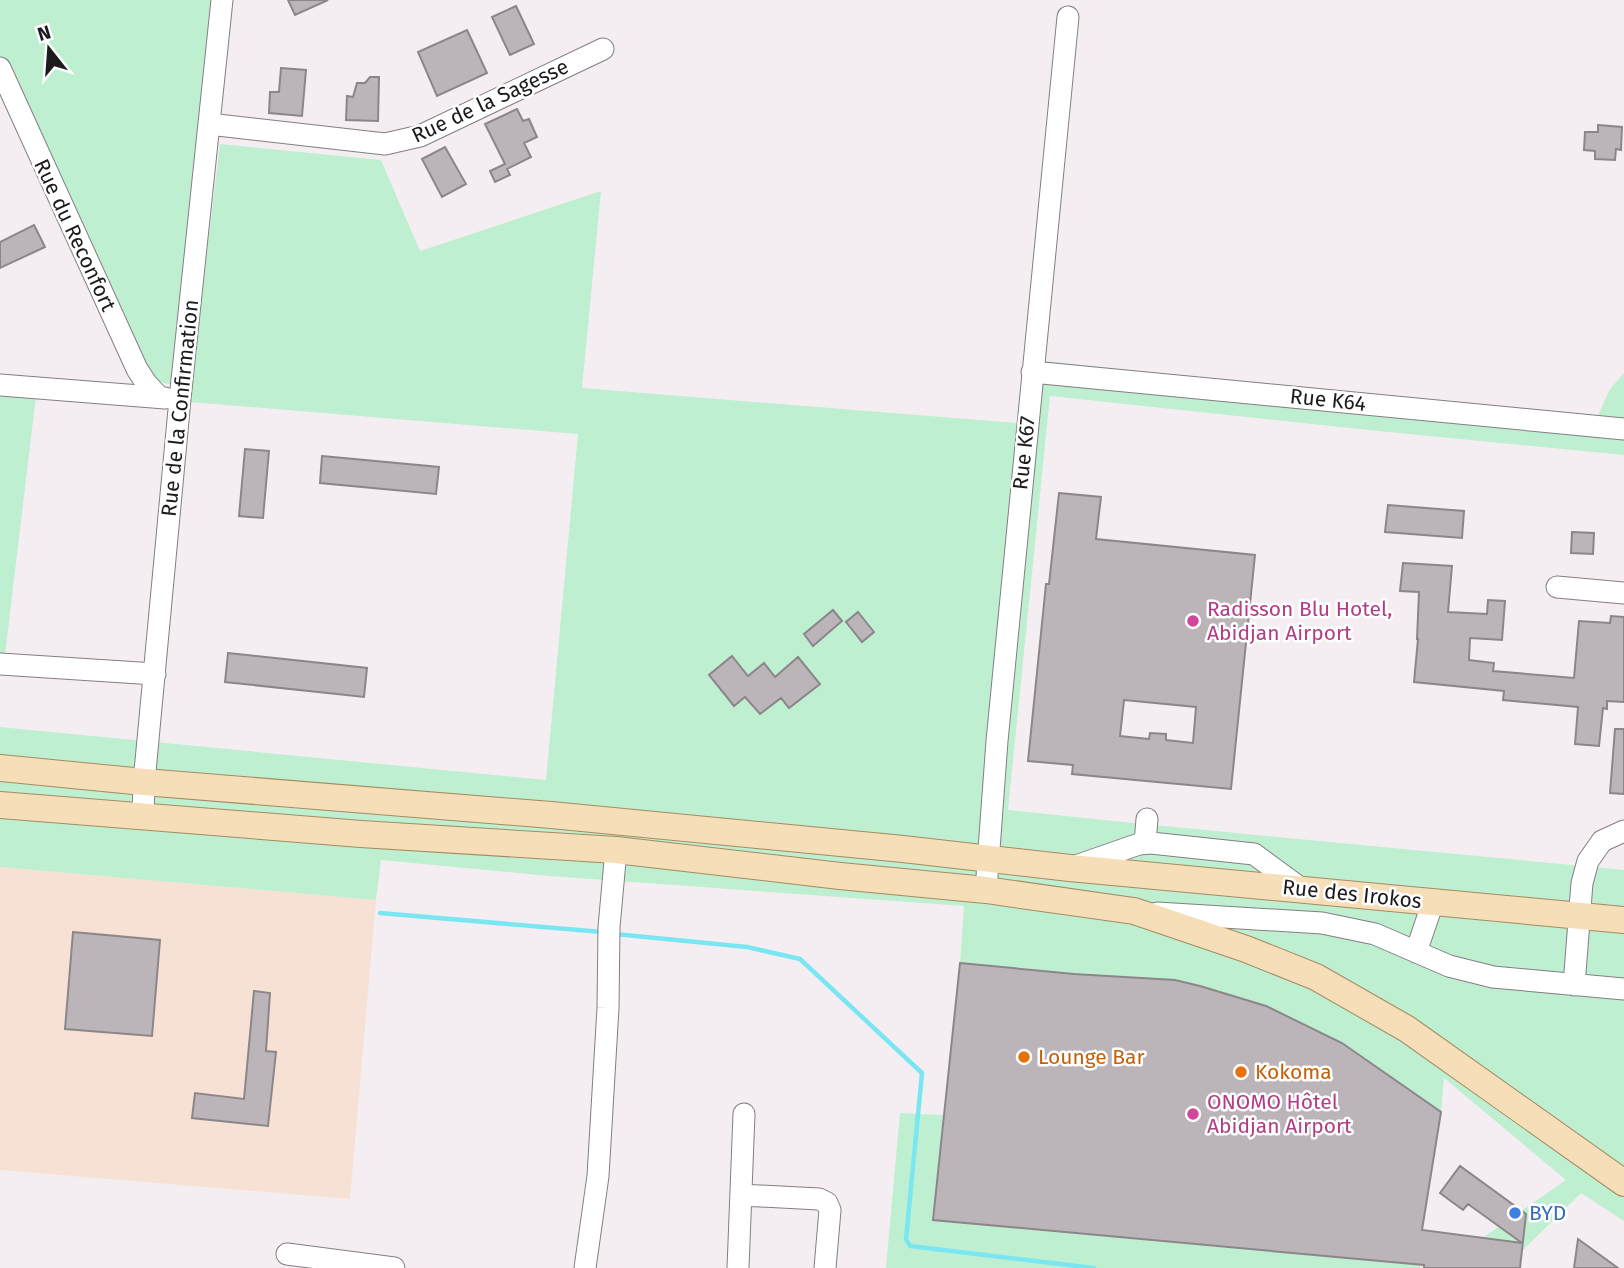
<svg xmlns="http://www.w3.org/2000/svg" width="1624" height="1268" viewBox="0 0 1624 1268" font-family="'Fira Sans',sans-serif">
<rect width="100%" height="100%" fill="#f4eef3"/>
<path fill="#f7e1d4" d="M0,867L376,900L350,1199L0,1170Z"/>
<path fill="#bfefd1" d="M0,0H215L172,385L153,380L0,60Z
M1059,15L1079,16L1045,361L1596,420L1610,389L1624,373V455L1378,431L1050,396L1008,810C1213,832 1419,850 1624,870V1221L1581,1193L1521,1252L1439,1268L1566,1180L1444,1078L1441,1112L1342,1043L1265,1006L1200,986L1175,980L1074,974L960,963L964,906L549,876L381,860L376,900L0,867V727L546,780L578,434L189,402L220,144L381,160L420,251L601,191L582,388L1017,423Z
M0,392L36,396L5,655H0Z
M900,1113L944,1115L934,1220L1416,1265L1424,1268H886Z"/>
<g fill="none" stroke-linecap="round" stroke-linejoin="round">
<path stroke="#7ae6f2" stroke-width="4.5" d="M380,913L602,932
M615,934L747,947L800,959L922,1073L906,1239L910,1246L1094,1268"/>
</g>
<path fill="#bbb5ba" stroke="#8c868b" stroke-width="2" fill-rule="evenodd" d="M288,0H328L295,15Z
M516,6L534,44L510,55L492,17Z
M467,30L487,73L437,96L418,52Z
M281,68L306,70L302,116L269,113L270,92H279Z
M370,77H379L378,121L346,120L347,96L353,97L357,83H365Z
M517,109L523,121L529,119L537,137L524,143L531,157L507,169L510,175L495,182L490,171L505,164L485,124Z
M1598,125L1622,127L1621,150L1616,149L1615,160L1595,159V151L1584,150L1585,132H1598Z
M445,147L466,184L442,197L422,159Z
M34,225L45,247L0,268V242Z
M245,449L269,451L263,518L239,516Z
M322,456L439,467L436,494L320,483Z
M1059,493L1101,497L1096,539L1255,555L1231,789L1072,774L1073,765L1028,761L1046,584H1049ZM1124,700L1196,707L1193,743L1166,740V734L1150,733L1149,739L1120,736Z
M1388,505L1464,511L1462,538L1385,532Z
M1572,532L1594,533L1593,554L1571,553Z
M1403,563L1452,566L1448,612L1487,614L1488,600L1505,601L1502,640L1470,638L1469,660L1494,663L1493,671L1574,678L1579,621L1610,623L1611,616L1624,617V702L1607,701V709L1603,708L1599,746L1575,744L1578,707L1503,700L1504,691L1414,682L1418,639H1417L1419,592L1400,591Z
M833,610L842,621L813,646L804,634Z
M858,612L874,632L862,642L846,622Z
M228,653L367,668L364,697L225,682Z
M732,656L748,676L764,663L775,677L798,657L820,684L789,708L781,698L760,714L745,697L734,706L709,675Z
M1615,729H1624V794L1610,793Z
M73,932L160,940L152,1036L65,1029Z
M960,963L1074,974L1175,980L1200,986L1266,1006L1342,1043L1441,1112L1422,1230L1522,1243L1468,1204L1463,1210L1440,1193L1460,1166L1526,1214L1520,1268H1424V1265L933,1220Z
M254,991L270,993L266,1051L276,1052L268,1126L192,1118L195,1093L244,1099Z
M1578,1239L1618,1268H1574Z"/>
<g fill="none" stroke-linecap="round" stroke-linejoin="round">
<defs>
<path id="minor" d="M0,68L137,369L146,383L159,397
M209,124L385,144L420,136L603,49
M1032,372L1624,429
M0,385L165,398
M1557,587L1624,593
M0,664L155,674
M143,816L144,782L180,399L222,0
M1145,843L1147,819
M1073,867L1139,844L1151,843L1254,854L1303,890
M986,890L997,741L1068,17
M1157,913L1322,923L1375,934L1449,966L1493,977L1624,989
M1416,952L1433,902
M1574,985L1582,883L1588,861L1602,841L1624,831
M742,1195L819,1199L827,1203L830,1210L825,1268
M287,1254L394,1268
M585,1268L598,1176L608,1008L609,927L616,850
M738,1268L744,1114"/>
<path id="major" d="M0,768L144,782L551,815L903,849L1070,868L1624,920
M0,805L361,834L616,850L840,876L986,890L1134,911L1246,949L1316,977L1407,1029L1624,1183"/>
</defs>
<use href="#minor" stroke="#837e83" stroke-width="23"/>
<use href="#major" stroke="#a48b63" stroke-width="28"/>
<use href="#minor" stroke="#fff" stroke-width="21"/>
<use href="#major" stroke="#f5deb8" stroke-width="26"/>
</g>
<g fill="#d1479c" stroke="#fff" stroke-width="2.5">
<circle cx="1193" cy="621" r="7"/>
<circle cx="1193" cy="1114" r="7"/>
</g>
<g fill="#e8710a" stroke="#fff" stroke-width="2.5">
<circle cx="1024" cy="1057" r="7"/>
<circle cx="1241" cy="1072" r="7"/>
</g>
<circle fill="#3f7fe0" stroke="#fff" stroke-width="2.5" cx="1515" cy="1213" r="7"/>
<g text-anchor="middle" stroke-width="5" stroke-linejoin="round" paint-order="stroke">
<g font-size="21" fill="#1c1a1c" stroke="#fff">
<text transform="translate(490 101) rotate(-25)" y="7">Rue de la Sagesse</text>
<text transform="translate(75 235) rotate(65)" y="7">Rue du Reconfort</text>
<text transform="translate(1328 400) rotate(6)" y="7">Rue K64</text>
<text transform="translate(180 408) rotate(-84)" y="7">Rue de la Confirmation</text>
<text transform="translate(1024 453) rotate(-84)" y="7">Rue K67</text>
<text transform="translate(1352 894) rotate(6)" y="7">Rue des Irokos</text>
</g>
<g font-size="21" fill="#b23c85" stroke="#fff" text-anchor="start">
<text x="1207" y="616">Radisson Blu Hotel,<tspan x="1207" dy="24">Abidjan Airport</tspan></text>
<text x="1207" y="1109">ONOMO Hôtel<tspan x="1207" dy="24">Abidjan Airport</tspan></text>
</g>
<g font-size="21" fill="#c56008" stroke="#fff" text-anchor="start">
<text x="1038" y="1064">Lounge Bar</text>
<text x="1255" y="1079">Kokoma</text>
</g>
<g font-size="21" fill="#366cbe" stroke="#fff" text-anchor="start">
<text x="1529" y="1220">BYD</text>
</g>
</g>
<g transform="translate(49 49) rotate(343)" stroke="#ffffff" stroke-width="5" paint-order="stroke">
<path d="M0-5L12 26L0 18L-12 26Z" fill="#1c1a1c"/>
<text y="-10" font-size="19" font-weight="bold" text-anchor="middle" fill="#1c1a1c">N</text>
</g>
</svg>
